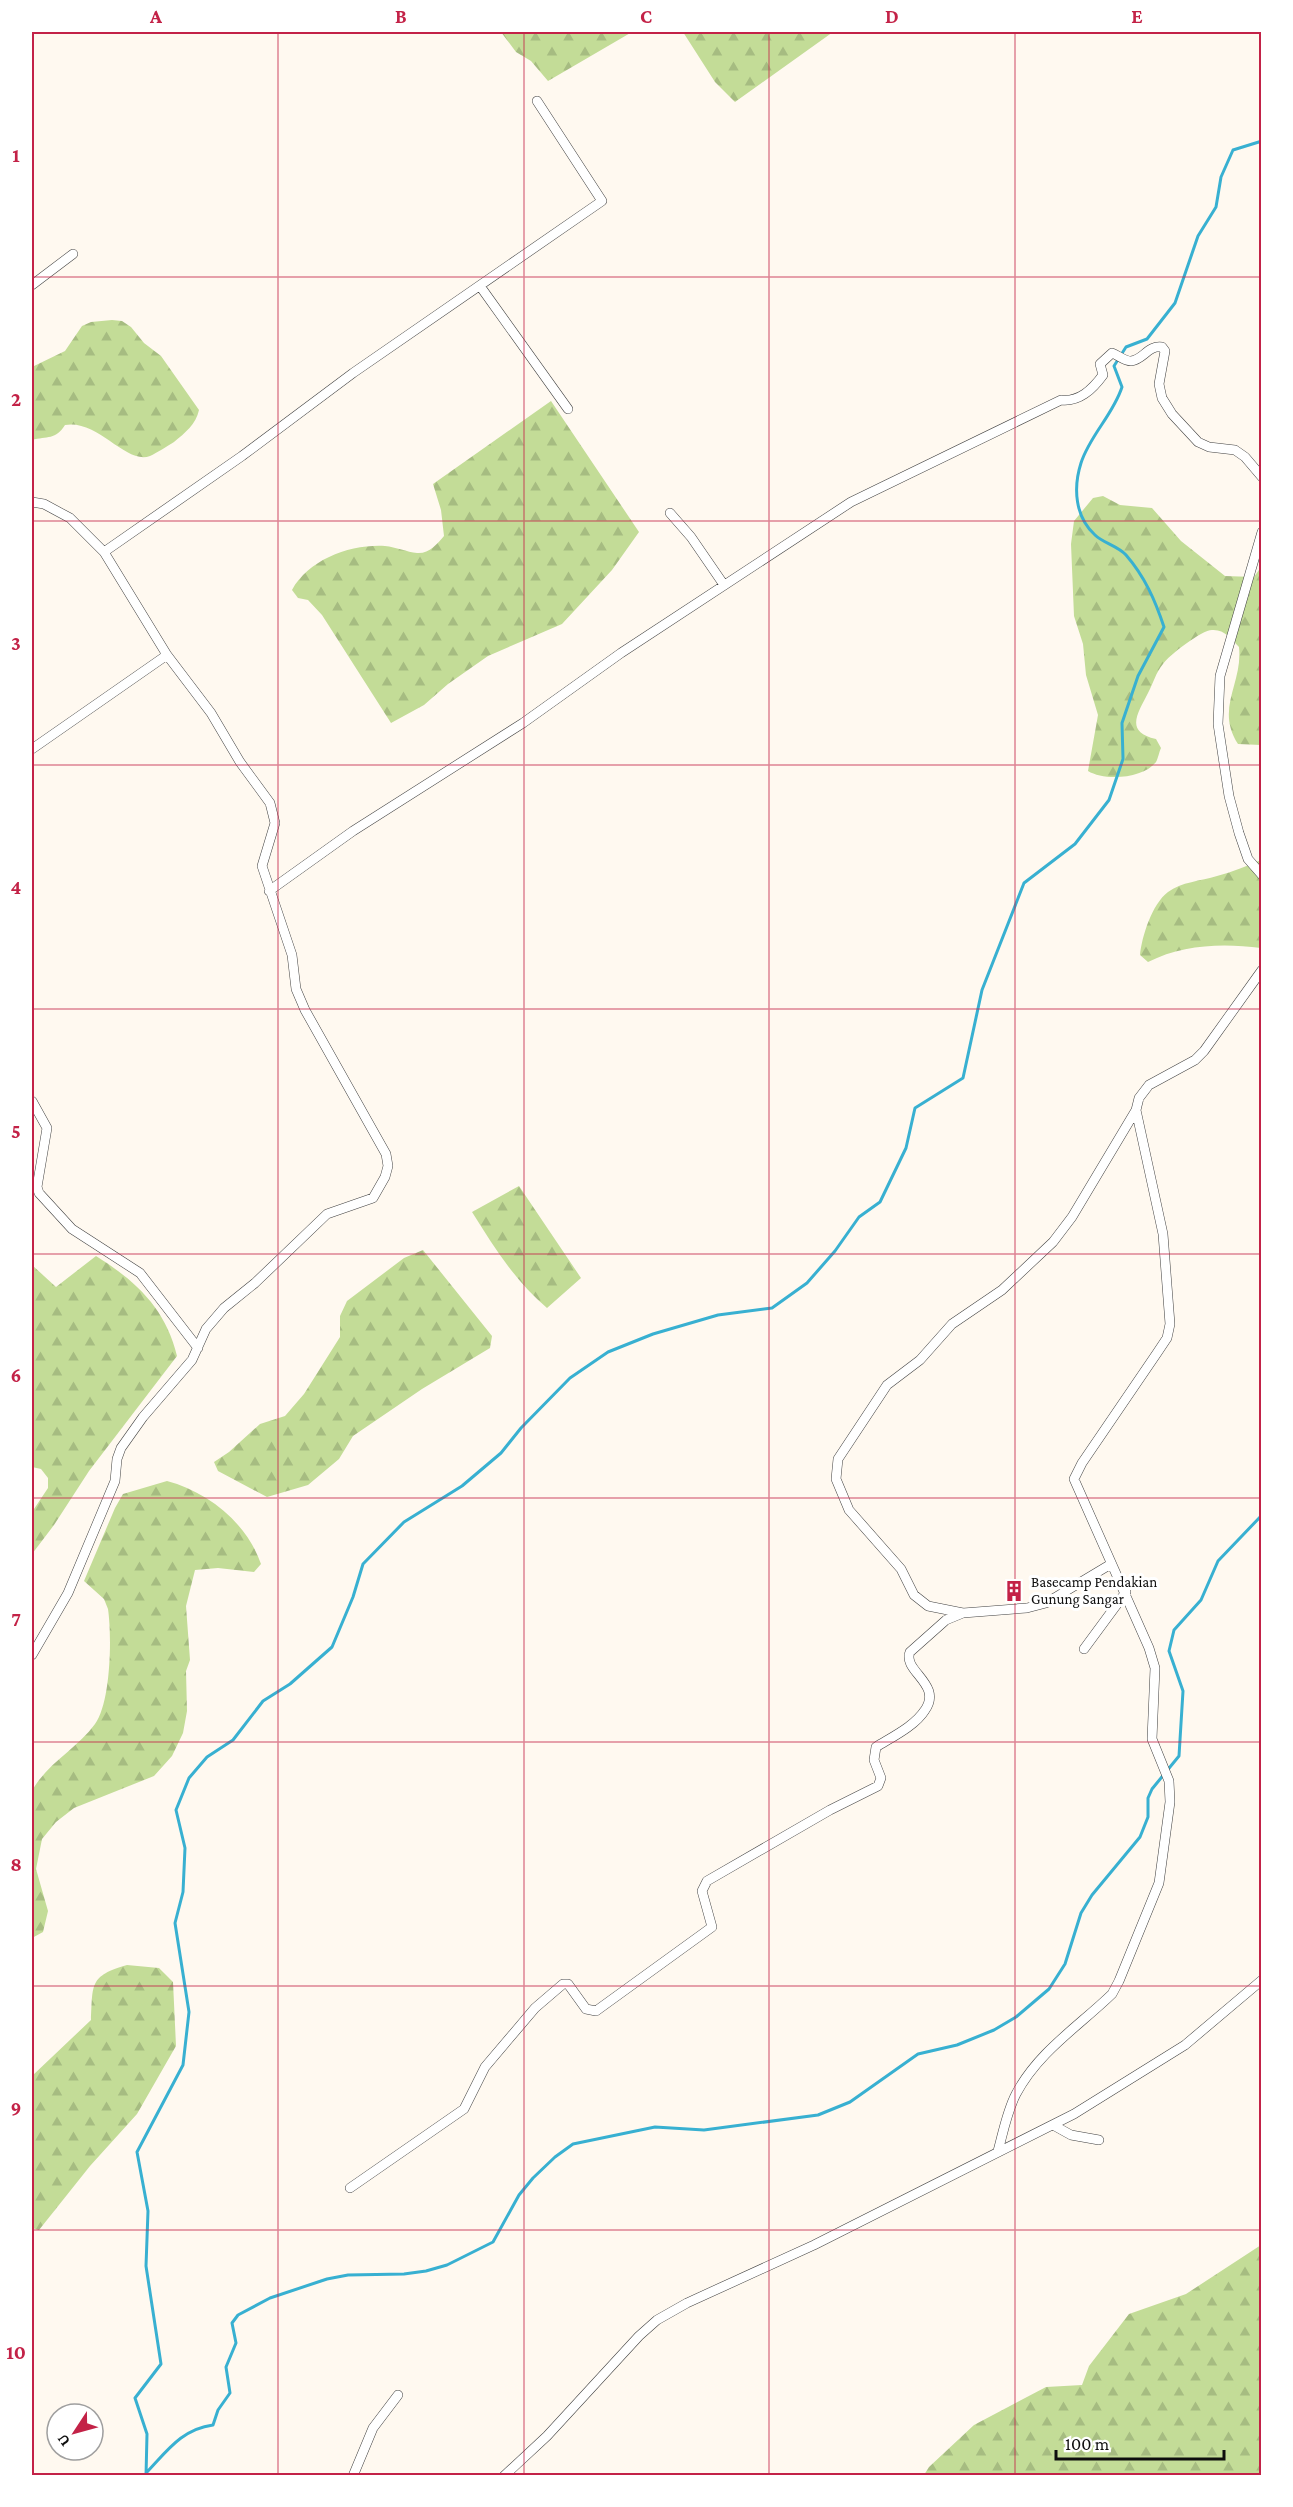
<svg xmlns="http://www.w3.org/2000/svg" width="1293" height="2507" viewBox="0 0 1293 2507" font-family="'Crimson Pro',serif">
<defs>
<pattern id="forest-firs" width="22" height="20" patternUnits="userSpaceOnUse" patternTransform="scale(1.5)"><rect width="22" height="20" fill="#c3dc97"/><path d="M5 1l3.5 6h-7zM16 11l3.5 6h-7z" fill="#a6bc81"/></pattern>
</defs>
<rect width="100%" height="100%" fill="#fff9f0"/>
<path fill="url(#forest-firs)" d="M501,32H632L548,81L531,61L516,52Z
M683,32H833L735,102L715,82Z
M112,320L122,321L131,327L144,343L161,356L199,410C196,424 185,433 174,442C167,446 157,453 150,456C126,465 98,419 65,425C56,440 47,436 32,440V367L65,351L82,326L91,322Z
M551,401L639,532L612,570L562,624L488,656L448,684L424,705L391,723L322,615L308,600L298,598L292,590C309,559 351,544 385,546C396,547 407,552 417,553C429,554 437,544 444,536L441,510L433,484Z
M1103,496L1120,505L1152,508L1181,541L1225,576L1254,577L1261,567V745L1238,744C1215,708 1243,684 1239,647C1232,639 1224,629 1212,630C1202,630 1169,655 1163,664C1156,672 1153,684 1148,693C1138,713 1124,732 1156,739L1161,748C1159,752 1158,759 1156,762C1143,779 1104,781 1088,771L1098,715L1086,675L1083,644L1074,616L1071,544L1074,521L1093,498Z
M1261,860V948C1224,943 1183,944 1148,962L1140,955C1142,936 1152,904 1168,892C1181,882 1201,881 1217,876C1232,872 1247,866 1261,860Z
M519,1186L581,1278L547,1308C515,1281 494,1247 472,1212Z
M423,1250L492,1336L490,1348L422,1389L353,1436L339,1459L308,1485L267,1497L218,1471L214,1462L229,1452L260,1424L285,1416L304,1394L340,1337V1316L347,1301L404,1258Z
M96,1256C136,1281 166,1309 177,1356L89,1471L54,1525L32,1554V1512L48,1488V1478L41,1469L32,1467V1265L56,1287Z
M167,1481C208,1492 247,1523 261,1564L254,1572L218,1568L195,1570L186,1606L190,1660L186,1671L187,1711L183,1733L172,1756L154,1776L74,1808L56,1822L42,1839L36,1869L48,1911L43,1932L32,1938V1791C47,1763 77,1749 95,1724C111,1702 112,1636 108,1609L104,1599L84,1581L115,1508L123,1494Z
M127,1965L159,1968L173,1982L176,2046L137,2114L90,2166L39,2230L32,2228V2076L91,2020C93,1984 89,1976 127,1965Z
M1261,2245V2475H924L929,2467L974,2425L1046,2387L1082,2385L1089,2366L1129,2314L1186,2294Z"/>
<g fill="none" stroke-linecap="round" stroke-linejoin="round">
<path stroke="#38b0d1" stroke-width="3" d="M147,2472C167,2451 182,2429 213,2425L218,2410L230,2393L226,2367L236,2343L232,2323L238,2315L270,2298L327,2279L348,2275L404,2274L426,2271L447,2265L493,2242L519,2195L533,2178L555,2157L573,2144L655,2127L704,2130L818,2115L850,2102L918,2054L957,2045L994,2030L1016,2017L1049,1989L1065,1964L1081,1913L1092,1895L1140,1837L1148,1817V1798L1152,1789L1179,1756L1183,1691L1169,1651L1174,1630L1201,1600L1218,1561L1262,1515
M146,2476L147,2434L135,2398L161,2364L146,2266L148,2211L137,2152L183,2065L189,2012L175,1923L183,1892L185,1848L176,1810L189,1778L207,1757L233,1740L263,1701L290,1684L332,1647L353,1597L363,1564L404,1522L462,1486L501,1453L521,1428L570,1378L608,1352L653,1334L718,1315L772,1308L807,1283L835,1251L859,1217L880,1202L906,1148L915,1108L963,1078L982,990L1024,883L1075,844L1109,800L1123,759L1122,723L1138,676L1164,627C1155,600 1145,577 1126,555C1118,546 1103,543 1095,535C1075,517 1073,488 1081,463C1090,435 1113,415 1122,387L1114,366L1126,347L1147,339L1175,303L1198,236L1216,207L1221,177L1233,150L1262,141"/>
<defs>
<path id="street" d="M32,285L73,254
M480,286L568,409
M32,502L44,504L70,518L104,552L167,655L211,713L240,762L270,803L275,823L262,866L292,955L296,989L305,1010L386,1154L388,1166L385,1177L373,1198L327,1214L255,1283L224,1308L206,1329L192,1360L143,1417L121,1448L117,1459L115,1481L68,1593L32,1655
M670,513L691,537L724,585
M1262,532L1220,676L1218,724L1229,796L1239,833L1248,859L1262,875
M104,552L242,456L353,373L602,201L537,101
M32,749L167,655
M269,891L353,831L523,723L621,653L851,502L1061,400C1079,402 1092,390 1103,375L1100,364L1112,353C1118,355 1124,361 1131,361C1143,360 1148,345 1162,347L1165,351L1159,384L1162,398L1172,414L1198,442L1209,447L1235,450L1245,457L1262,477
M32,1101L47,1128L37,1187L39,1193L72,1229L140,1273L198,1348
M1111,1564L1046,1603L1027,1608L963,1613L928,1606L914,1595L901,1569L849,1510L836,1479L838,1459L887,1385L920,1360L952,1324L1002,1290L1053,1242L1072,1217L1136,1110L1139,1098L1149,1085L1195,1060L1204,1051L1262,970
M1084,1649L1126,1592
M1053,2125L1071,2135L1099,2140
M998,2151C1003,2133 1007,2111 1016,2094C1038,2052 1079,2026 1112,1994L1119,1981L1159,1883L1170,1802L1169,1781L1152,1739L1155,1668L1149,1648L1074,1479L1082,1463L1157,1353L1167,1338L1170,1324L1163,1234L1136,1110
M350,2188L464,2109L485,2067L535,2008L563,1984H568L586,2009L596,2011L712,1927L702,1891L707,1881L830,1810L878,1786L881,1778L874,1760L876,1747C892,1737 915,1726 925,1710C943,1684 902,1671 910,1652L946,1620L963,1613
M353,2476L373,2428L398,2395
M504,2476L547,2436L639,2336L657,2320L687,2303L814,2245L1074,2114L1185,2045L1262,1980"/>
</defs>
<use href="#street" stroke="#414141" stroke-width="10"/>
<use href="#street" stroke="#fff" stroke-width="9"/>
</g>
<path fill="none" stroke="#c32247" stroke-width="1.5" stroke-opacity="0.55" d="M278,32V2476M524,32V2476M769,32V2476M1015,32V2476M32,277H1262M32,521H1262M32,765H1262M32,1009H1262M32,1254H1262M32,1498H1262M32,1742H1262M32,1986H1262M32,2230H1262"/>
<defs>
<symbol id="building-bare" viewBox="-9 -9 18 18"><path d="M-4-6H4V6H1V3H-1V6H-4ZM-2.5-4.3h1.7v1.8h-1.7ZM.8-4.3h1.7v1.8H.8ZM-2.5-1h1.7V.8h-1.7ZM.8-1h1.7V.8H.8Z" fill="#c32247" stroke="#fff" stroke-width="2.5" paint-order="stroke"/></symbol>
</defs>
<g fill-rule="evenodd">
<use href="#building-bare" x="999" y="1576" width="30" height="30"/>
</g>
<g text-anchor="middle" stroke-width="6" stroke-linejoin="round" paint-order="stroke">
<g font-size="15" fill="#0e0e0e" stroke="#fff" text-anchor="start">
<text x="1031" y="1587">Basecamp Pendakian<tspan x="1031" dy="17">Gunung Sangar</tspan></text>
</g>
</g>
<rect width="1293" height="2507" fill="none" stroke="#ffffff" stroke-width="66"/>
<g transform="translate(75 2432) rotate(234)"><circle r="28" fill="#ffffff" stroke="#9f9f9f" stroke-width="1.5"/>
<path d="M0-4.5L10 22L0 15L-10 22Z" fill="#c32247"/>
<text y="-9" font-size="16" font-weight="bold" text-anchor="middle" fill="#0e0e0e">U</text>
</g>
<path d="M1056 2450v9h168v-9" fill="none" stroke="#0e0e0e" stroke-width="3"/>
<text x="1065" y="2450" font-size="18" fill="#0e0e0e" stroke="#ffffff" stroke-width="4.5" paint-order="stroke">100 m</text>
<rect x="33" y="33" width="1227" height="2441" fill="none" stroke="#c32247" stroke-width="2"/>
<g font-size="20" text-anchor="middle" font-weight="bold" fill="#c32247">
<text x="156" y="23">A</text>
<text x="401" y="23">B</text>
<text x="646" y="23">C</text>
<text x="892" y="23">D</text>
<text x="1137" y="23">E</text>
<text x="16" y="162">1</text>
<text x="16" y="406">2</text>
<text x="16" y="650">3</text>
<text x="16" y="894">4</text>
<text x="16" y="1138">5</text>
<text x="16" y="1382">6</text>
<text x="16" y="1626">7</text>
<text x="16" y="1871">8</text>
<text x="16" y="2115">9</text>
<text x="16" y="2359">10</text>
</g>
</svg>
